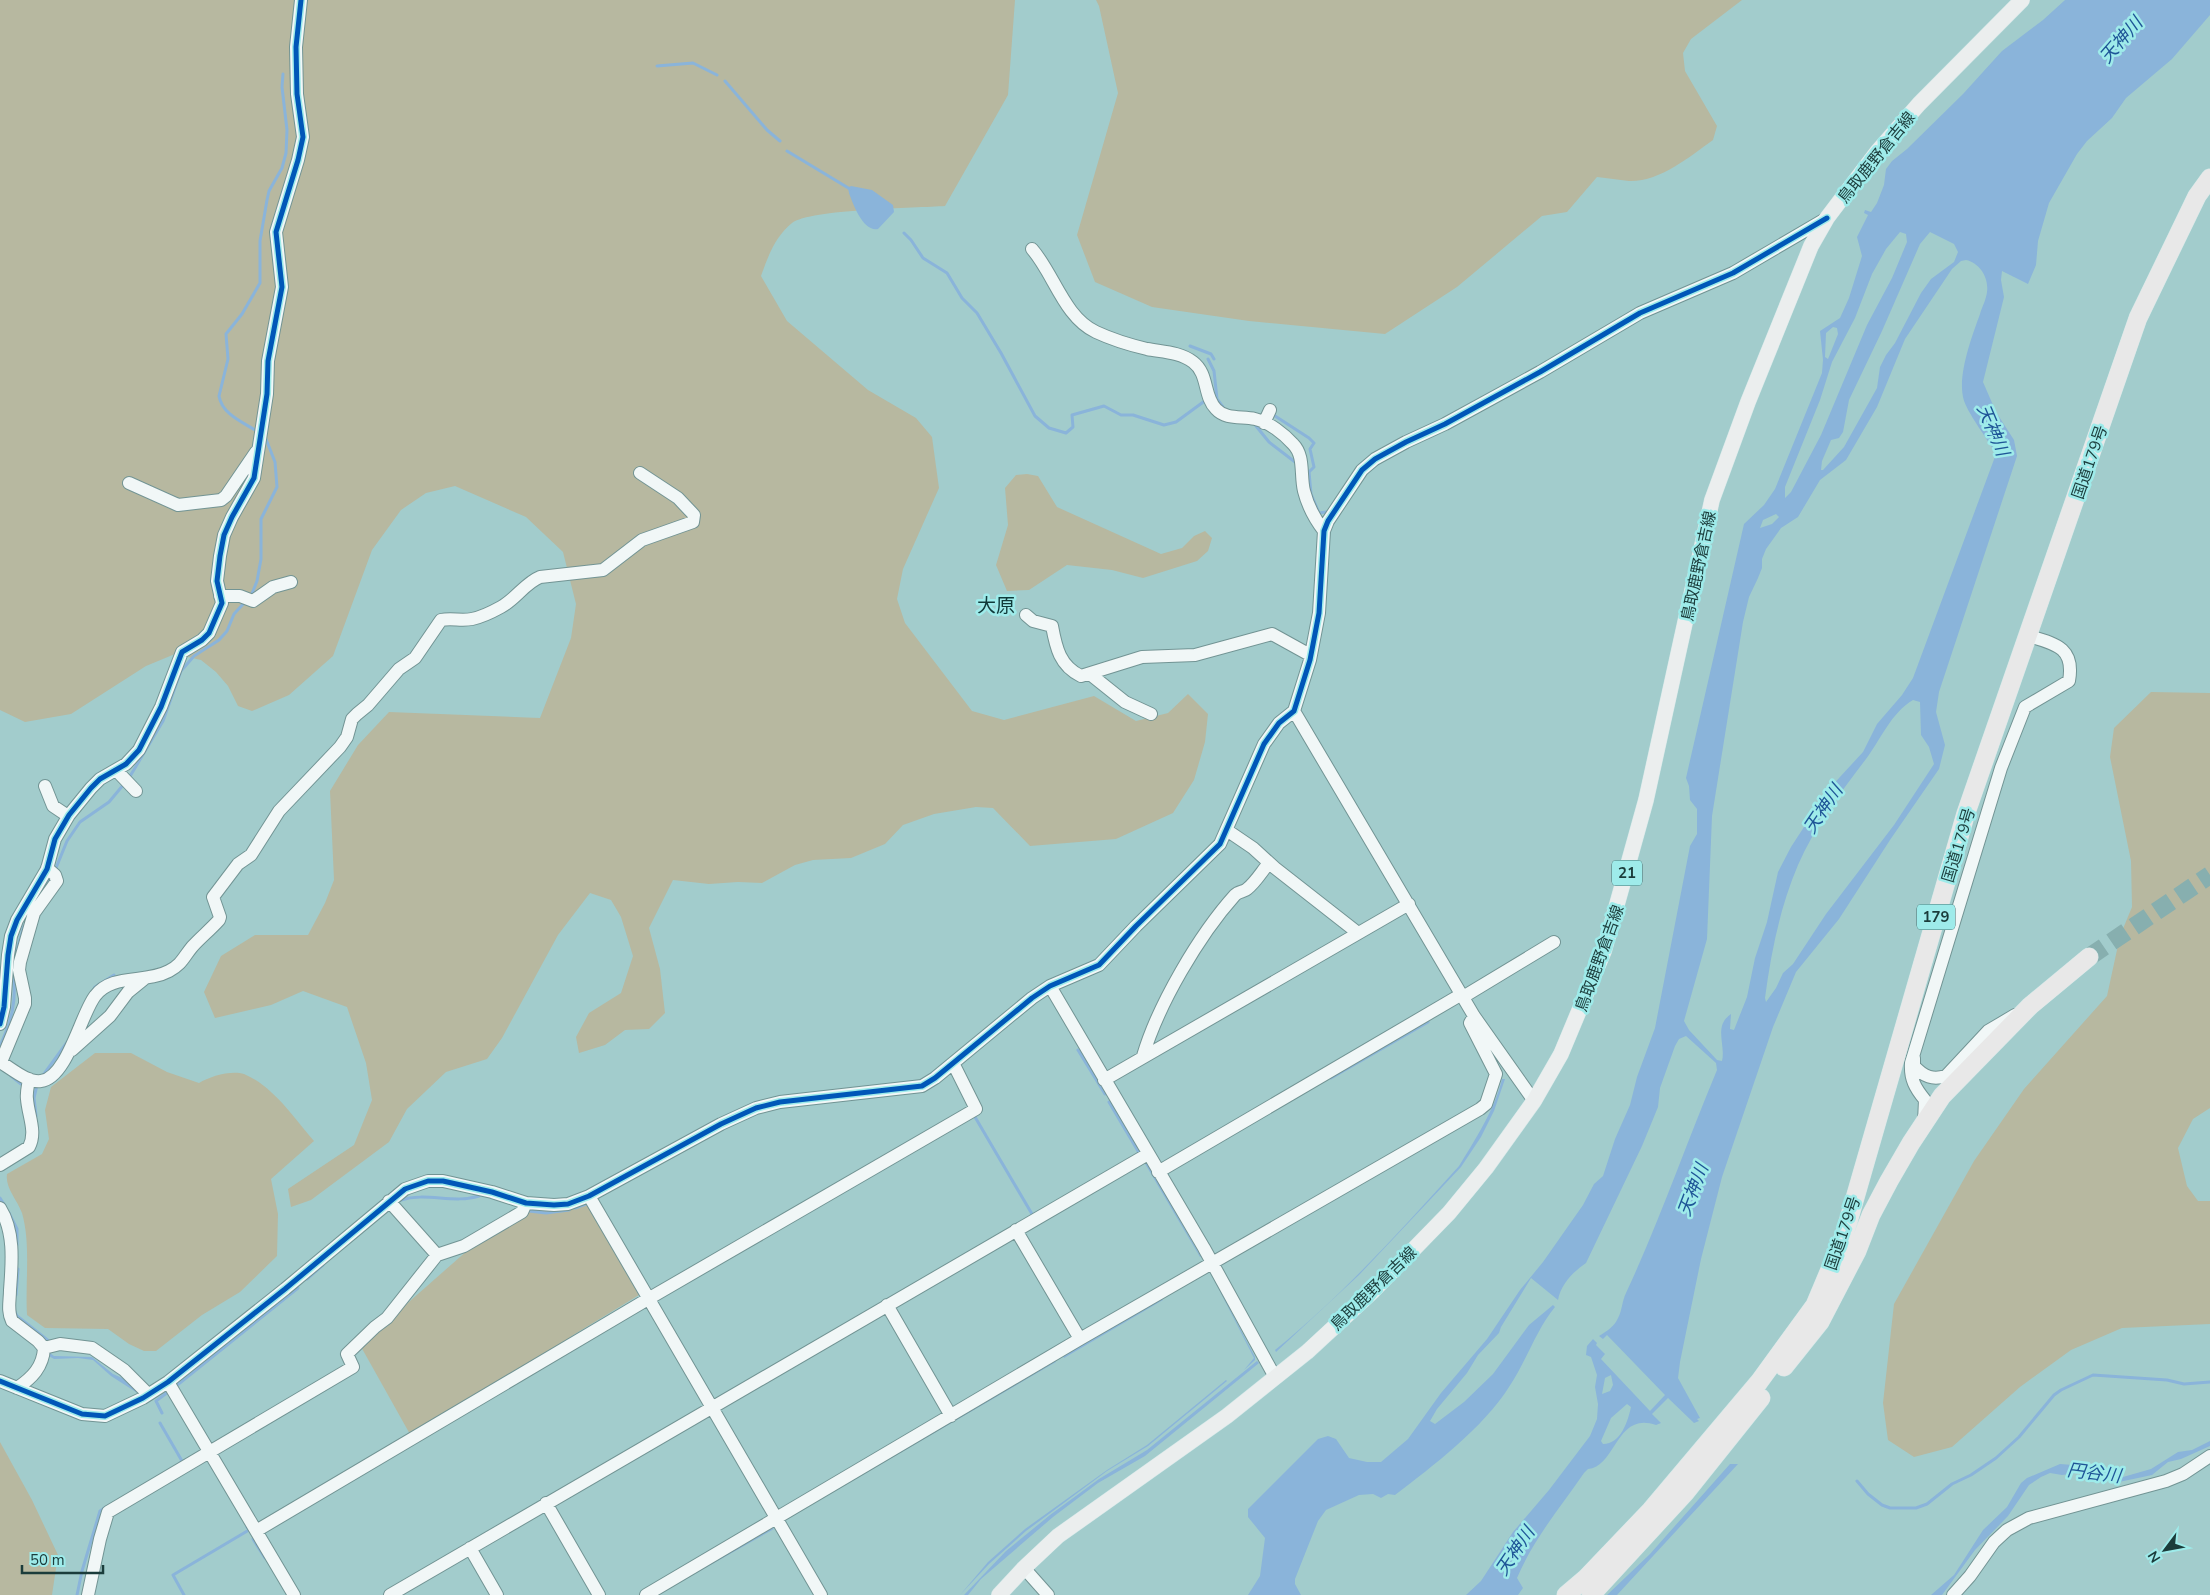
<svg xmlns="http://www.w3.org/2000/svg" width="2210" height="1595" viewBox="0 0 2210 1595" font-family="'Nunito Sans','Noto Sans JP',sans-serif">
<rect width="100%" height="100%" fill="#a2cccc"/>
<path fill="#b7b8a0" d="M0,0H1015L1008,95L945,206C917,208 810,209 792,223C775,237 768,256 761,276L787,321L868,390L916,418L932,437L939,488L903,569L897,599L905,623L972,711L1004,720L1094,696L1136,721L1168,713L1188,694L1208,714L1205,742L1194,780L1173,813L1116,839L1030,846L993,808L976,807L934,814L903,825L885,844L851,858L813,860L795,865L762,883L738,882L709,884L673,880L649,928L660,969L665,1013L649,1029L625,1030L605,1045L579,1053L576,1037L589,1013L621,993L633,956L621,917L611,900L590,893L558,935L502,1038L487,1059L446,1072L407,1109L389,1142L311,1200L291,1207L288,1189L354,1145L372,1100L366,1063L347,1007L303,991L271,1005L215,1018L204,992L221,956L255,935H308L325,903L334,880L330,791L358,745L389,712L540,718L571,638L576,604L563,552L526,517L455,486L426,493L401,510L372,550L333,656L289,695L252,711L238,706L228,686L216,672L201,660L175,654L146,666L71,714L25,722L0,710Z
M1096,0H1742L1691,39L1683,53L1685,71L1717,126L1713,140C1689,157 1660,182 1629,181C1618,180 1608,178 1597,177L1567,212L1542,216L1457,287L1385,334L1249,321L1152,307L1095,282L1077,235L1118,93L1099,6Z
M1027,474L1038,476L1057,507L1161,554L1182,548L1194,536L1205,531L1212,538L1208,551L1197,561L1143,578L1112,570L1067,565L1029,590L1007,591L996,565L1008,525L1005,488L1016,475Z
M2151,692L2210,693V1108L2193,1119L2178,1148L2187,1186L2198,1201H2210V1324L2122,1328L2071,1350L2020,1387L1952,1447L1914,1457L1888,1440L1883,1403L1894,1304L1974,1161L2024,1089L2107,996L2120,936L2132,907L2131,861L2110,757L2114,728Z
M95,1053H131L167,1072L199,1083C210,1076 232,1070 244,1074C273,1086 294,1118 314,1141L271,1179L278,1214L277,1256L240,1292L202,1315L156,1351H144L129,1344L108,1329L45,1328L27,1315C25,1282 31,1244 22,1213C17,1199 5,1188 7,1174L42,1154L49,1139L45,1110L51,1087Z
M589,1201L639,1295L570,1337V1341L411,1436L360,1345L477,1242L530,1208Z
M0,1442L32,1500L58,1555L52,1595H0Z"/>
<path fill="#8ab4da" fill-rule="evenodd" d="M2065,0H2210V15L2172,59L2126,98L2112,118L2087,141L2077,154L2049,203L2038,241L2036,265L2028,284L2002,271L2001,280L2004,297L1983,382L1996,412L2014,440L2017,456L1939,692L1936,712L1945,745L1939,769L1890,840L1839,919L1796,972L1773,1027L1722,1177L1701,1259L1680,1362L1678,1378L1700,1418L1697,1419L1699,1421L1694,1423L1668,1398L1652,1414L1661,1423L1656,1425C1616,1411 1616,1467 1588,1469L1584,1473C1560,1508 1534,1538 1517,1578L1523,1588L1518,1595H1466L1481,1581L1513,1532L1549,1490L1590,1436L1597,1419L1598,1404L1595,1387L1597,1375L1591,1357L1586,1355L1587,1346L1593,1339L1597,1343L1596,1345L1605,1354L1601,1359L1650,1411L1665,1395L1607,1335L1603,1339L1599,1336C1607,1331 1614,1327 1618,1318C1622,1311 1622,1301 1626,1293C1660,1220 1686,1144 1717,1070L1716,1063L1686,1036L1679,1039L1675,1046L1660,1088L1658,1107L1642,1146L1586,1263C1573,1272 1561,1284 1558,1300L1531,1278L1501,1327L1499,1333L1478,1355L1467,1373L1437,1409L1430,1421L1435,1424L1464,1402L1493,1374L1529,1325L1553,1305L1555,1307C1536,1330 1526,1362 1509,1387C1483,1428 1433,1466 1395,1495L1388,1494L1381,1498L1373,1494L1359,1495L1326,1510L1318,1521L1295,1579V1584L1301,1595H1248L1260,1576L1265,1538L1248,1517V1509L1318,1439L1328,1436L1336,1439L1349,1458L1367,1462H1381L1408,1439L1441,1393L1487,1339L1520,1290L1543,1262L1583,1205L1594,1184L1603,1176L1615,1139L1630,1105L1637,1077L1655,1028L1690,846L1697,834V809L1690,800L1689,786L1686,778L1744,524L1764,505L1775,489L1822,373L1823,360L1820,331L1840,318L1849,298L1862,256L1857,237L1868,215L1864,213L1865,210L1871,212L1877,203L1884,185L1886,169L1892,161L1907,149L1963,94L2002,51L2043,20ZM1900,232L1906,234L1907,242L1892,278L1867,325L1821,435L1791,492L1785,498V487L1820,400L1832,362L1855,318L1872,274L1886,249ZM1930,232L1954,244L1958,252L1954,262L1931,279L1921,293L1895,343L1886,355L1880,367L1877,388L1844,447L1823,470H1821L1822,461L1831,440L1839,438L1843,432L1849,400L1882,331L1920,244ZM1966,260C1980,263 1989,278 1987,292C1986,300 1982,307 1980,314C1972,336 1958,374 1963,397C1966,412 1988,439 1996,454L1913,678L1902,695L1877,724L1863,752L1828,790L1791,847L1778,872L1767,922L1755,958L1747,997L1734,1030L1730,1029L1731,1014C1713,1026 1726,1045 1722,1061L1717,1060L1689,1030L1684,1021L1707,939L1712,816L1743,622L1749,597L1758,578L1762,568V559L1766,549L1781,528L1798,517L1820,480L1846,460L1877,407L1905,339L1952,269L1961,261ZM1833,327L1837,328L1838,334L1828,359L1825,357L1826,333ZM1776,514L1779,517L1772,524L1760,528L1763,520ZM1913,700L1920,702L1921,735L1929,747L1934,764L1894,825L1826,914L1793,964L1783,973L1776,988L1766,1002L1765,998C1771,953 1780,907 1798,865C1815,826 1841,792 1866,759C1881,739 1891,713 1913,700ZM1611,1375L1613,1385L1610,1391L1602,1394L1605,1378ZM1627,1404L1631,1407C1628,1421 1621,1444 1603,1444L1601,1441L1611,1418Z
M851,186L872,190L893,205L894,212L878,229C863,232 853,204 849,193L848,188Z
M1502,1079H1505L1494,1111L1481,1137L1461,1167L1359,1275L1276,1352L1275,1350C1342,1296 1401,1230 1459,1166C1474,1142 1496,1107 1502,1079Z
M1144,1162H1146L1201,1257H1200Z
M1210,1272L1255,1357V1360L1244,1370L1254,1358Z
M1162,1299L1163,1300L1064,1358L1063,1356Z
M50,1353L54,1356L92,1357L113,1374L129,1381L139,1394L111,1376L93,1360L78,1358L54,1359L47,1355Z
M1056,1361V1362L785,1520Z
M1257,1361L1259,1363L1145,1456L1098,1483L1053,1517L981,1579L968,1595H964L1006,1551L1050,1515L1099,1479L1147,1450Z
M1226,1380L1227,1381L1148,1446L1107,1471L1026,1531L989,1564L960,1595L988,1562L1025,1529L1107,1470L1147,1445Z
M2210,1441V1446L2181,1459L2168,1462L2152,1475L2119,1482L2112,1481L2099,1473L2089,1471L2062,1475L2050,1473L2041,1477L2029,1485L2008,1516L1975,1550L1942,1595H1931L1954,1575L1983,1530L2007,1507L2021,1483L2027,1478L2060,1464L2099,1467L2115,1475L2123,1477L2151,1469L2178,1452L2192,1450Z
M1730,1464H1738L1617,1595H1607L1650,1554Z
M773,1528L774,1529L657,1595Z"/>
<g fill="none" stroke-linecap="round" stroke-linejoin="round">
<path stroke="#8ab4da" stroke-width="3" d="M657,66L693,63L717,75
M725,81L767,130L780,141
M787,151L850,189
M904,233L911,240L923,258L947,273L962,298L977,313L1001,353L1035,416L1049,428L1066,433L1073,427L1072,415L1104,406L1121,415H1133L1164,425L1176,422L1206,400
M1190,346L1211,354L1214,359
M1208,359L1214,371L1217,399L1223,407
M1272,414L1309,438L1314,443L1310,449L1314,467L1309,472L1311,494L1319,513L1326,512
M1256,426L1269,442L1295,462
M255,430C242,422 222,414 219,396L228,359L226,334L242,314L260,283V241L267,200L269,191L282,168L286,153L287,130L282,87L283,74
M251,596L257,581L261,559V519L277,487L275,462L264,434
M129,778L163,721L181,671L194,656L219,640L227,631L234,614L245,602
M56,868L67,841L80,822L109,802L124,784
M42,892L49,879
M13,963L24,926
M93,991L95,987L114,975
M0,1046C12,1020 17,1000 13,972
M1078,1050L1105,1094
M44,1074L68,1041
M11,1076L21,1084
M1331,1078L1428,1022
M1109,1102L1138,1151
M36,1116L34,1098L37,1085
M975,1117L1032,1214
M0,1198L5,1206
M401,1200C426,1192 454,1204 479,1196
M575,1208L586,1204
M529,1211L546,1213L569,1210
M9,1213L17,1229V1245
M307,1279L323,1265
M16,1295L18,1269
M15,1312L17,1316L50,1342
M176,1386L298,1288
M162,1413L156,1401L168,1392
M160,1423L182,1461L180,1463
M1857,1481L1868,1494L1882,1505L1890,1508H1916L1927,1504L1952,1484L1971,1475L1996,1458L2019,1437L2054,1395L2061,1390L2093,1375L2167,1380L2184,1384L2210,1382
M253,1539L265,1558
M77,1595L82,1571L100,1511L106,1507
M184,1595L173,1575L249,1530L247,1527"/>
<path stroke="#87afaf" stroke-width="18" stroke-dasharray="18 9" stroke-linecap="butt" d="M2089,957L2210,875"/>
<defs>
<path id="minor" d="M1032,249C1054,274 1064,317 1096,332C1111,339 1130,345 1147,349C1163,352 1180,352 1193,362C1209,374 1203,396 1216,409C1226,420 1242,416 1255,419C1269,422 1284,434 1293,444C1305,456 1300,475 1304,491C1308,507 1314,518 1324,531
M1264,423L1270,410
M129,483L178,505L221,500L226,496L256,452
M220,596H240L253,601L273,587L291,582
M1026,615L1033,621L1052,626C1056,648 1060,666 1081,676L1142,657L1195,655L1272,634L1310,655
M1090,674L1125,702L1151,714
M1294,711L1474,1016L1534,1101
M116,770L136,791
M45,786L53,806L68,816
M1228,831L1253,848L1275,868L1358,933
M1050,986L1204,1248L1275,1377
M1463,997L1554,942
M0,1024L4,1007L8,955L11,936L17,920L47,869L55,839L69,815L91,788L100,779L126,764L139,750L161,707L182,652L202,640L209,633L222,603L217,581L220,556L224,535L232,517L254,478L267,394L268,361L282,287L276,232L298,160L303,137L297,94L296,47L301,0
M72,1050L110,1016L128,992L144,979
M1143,1056C1158,1005 1199,935 1235,895C1239,891 1244,892 1247,889C1256,882 1262,871 1269,863
M1914,1058V1066C1924,1077 1933,1080 1946,1076L1988,1031L2015,1015
M0,1062C11,1068 27,1083 41,1081C67,1078 81,1014 95,996C112,973 145,984 169,971C182,964 183,958 192,947C200,938 210,930 219,920L220,917L213,897L238,864L251,855L279,811L340,747L347,737L352,719L357,714L368,705L399,669L415,658L441,620C451,618 462,621 472,619C482,617 492,612 501,607C516,599 525,583 540,577L603,570L642,540L693,522L694,515L678,498L640,473
M1,1062L25,1004V998L19,970L20,962L34,913L57,881L55,875L47,868
M1104,1080L1409,904
M1924,1122L1925,1100C1915,1088 1910,1079 1911,1063L2001,768L2025,707L2069,681C2075,648 2056,644 2029,636
M0,1165L29,1147C37,1132 28,1115 27,1099C26,1093 28,1086 29,1079
M1158,1172L1462,994
M589,1196L821,1595
M389,1201L437,1255L464,1246L522,1212L526,1203
M0,1208C15,1232 12,1263 10,1290C10,1301 7,1311 12,1321L38,1341L44,1348C43,1367 32,1378 17,1388
M1016,1230L1080,1339
M887,1305L951,1416
M44,1348L60,1344L92,1348L124,1370L148,1394
M0,1381L82,1414L105,1416L143,1398L168,1382L285,1289L405,1189L428,1181H443L492,1192L526,1203L554,1205L568,1204L589,1196L721,1124L756,1108L780,1102L922,1086L935,1078L1032,998L1050,986L1099,965L1136,926L1220,844L1264,744L1279,723L1294,711L1310,660L1319,613L1324,531L1328,521L1362,470L1375,459L1406,442L1445,424L1540,372L1640,313L1733,273L1827,218
M168,1382L294,1595
M546,1503L599,1595
M256,1531L648,1299L976,1109L954,1065
M470,1548L497,1595
M1024,1568L1048,1595
M88,1595L100,1539L108,1512L353,1367L347,1354L375,1327L387,1318L437,1255
M390,1595L1148,1154
M646,1595L1080,1339L1480,1109L1486,1104L1496,1074L1470,1023L1474,1016
M1953,1595L1970,1576L1994,1542L2007,1530L2029,1518L2166,1481L2183,1474L2210,1456"/>
<path id="major" d="M999,1595L1024,1568L1058,1536L1227,1416L1307,1352L1373,1291L1449,1213L1486,1168L1534,1101L1561,1054L1604,951L1646,800L1712,500L1748,402L1811,246L1827,218L1877,152L1919,104L2022,0"/>
<path id="highway" d="M1784,1367L1820,1322L1857,1251L1871,1215L1889,1181L1911,1143L1942,1096L2030,1006L2089,957
M1566,1595L1586,1578L1651,1510L1759,1382L1815,1305L1844,1236L1966,813L2138,318L2197,196L2210,178
M1591,1595L1685,1493L1761,1398"/>
</defs>
<use href="#minor" stroke="#729494" stroke-width="14"/>
<use href="#major" stroke="#d5e8e8" stroke-width="16"/>
<use href="#highway" stroke="#d5e8e8" stroke-width="19"/>
<use href="#minor" stroke="#f1f7f7" stroke-width="12"/>
<use href="#major" stroke="#ebeeee" stroke-width="15"/>
<use href="#highway" stroke="#e8e8e8" stroke-width="18"/>
<defs>
<path id="cycleway" d="M0,1024L4,1007L8,955L11,936L17,920L47,869L55,839L69,815L91,788L100,779L126,764L139,750L161,707L182,652L202,640L209,633L222,603L217,581L220,556L224,535L232,517L254,478L267,394L268,361L282,287L276,232L298,160L303,137L297,94L296,47L301,0
M0,1381L82,1414L105,1416L143,1398L168,1382L285,1289L405,1189L428,1181H443L492,1192L526,1203L554,1205L568,1204L589,1196L721,1124L756,1108L780,1102L922,1086L935,1078L1032,998L1050,986L1099,965L1136,926L1220,844L1264,744L1279,723L1294,711L1310,660L1319,613L1324,531L1328,521L1362,470L1375,459L1406,442L1445,424L1540,372L1640,313L1733,273L1827,218"/>
</defs>
<use href="#cycleway" stroke="#9eebea" stroke-width="8"/>
<use href="#cycleway" stroke="#0057b8" stroke-width="5"/>
</g>
<g text-anchor="middle" stroke-width="5" stroke-linejoin="round" paint-order="stroke">
<g fill="#9eebea" stroke="#427070" stroke-width="1">
<rect x="1612" y="860.5" width="30" height="25" rx="4"/>
<rect x="1917" y="904.5" width="38" height="25" rx="4"/>
</g>
<g font-size="15" font-weight="bold" fill="#1b3c3b">
<text x="1627" y="878">21</text>
<text x="1936" y="922">179</text>
</g>
<g font-size="16" fill="#1b3c3b" stroke="#9eebea">
<text transform="translate(1876 157) rotate(-51)" y="6">鳥取鹿野倉吉線</text>
<text transform="translate(2089 462) rotate(-71)" y="6">国道179号</text>
<text transform="translate(1698 566) rotate(-78)" y="6">鳥取鹿野倉吉線</text>
<text transform="translate(1958 845) rotate(-73)" y="6">国道179号</text>
<text transform="translate(1599 958) rotate(-70)" y="6">鳥取鹿野倉吉線</text>
<text transform="translate(1842 1233) rotate(-71)" y="6">国道179号</text>
<text transform="translate(1373 1288) rotate(-44)" y="6">鳥取鹿野倉吉線</text>
</g>
<g font-size="18" font-style="italic" fill="#1e5597" stroke="#9eebea">
<text transform="translate(2121 40) rotate(-49)" y="6">天神川</text>
<text transform="translate(1993 430) rotate(67)" y="6">天神川</text>
<text transform="translate(1823 809) rotate(-56)" y="6">天神川</text>
<text transform="translate(1693 1190) rotate(-69)" y="6">天神川</text>
<text transform="translate(2094 1473) rotate(7)" y="6">円谷川</text>
<text transform="translate(1515 1551) rotate(-56)" y="6">天神川</text>
</g>
<g font-size="19" fill="#103a3a" stroke="#9eebea">
<text x="996" y="612">大原</text>
</g>
</g>
<g transform="translate(2165 1550) rotate(238)" stroke="#9eebea" stroke-width="4" paint-order="stroke">
<path d="M0-4L9 19L0 12L-9 19Z" fill="#1b3c3b"/>
<text y="-8" font-size="14" font-weight="bold" text-anchor="middle" fill="#1b3c3b">N</text>
</g>
<path d="M22 1565v8h81v-8" fill="none" stroke="#1b3c3b" stroke-width="2.5"/>
<text x="30" y="1565" font-size="15" fill="#1b3c3b" stroke="#9eebea" stroke-width="4" paint-order="stroke">50 m</text>
</svg>
